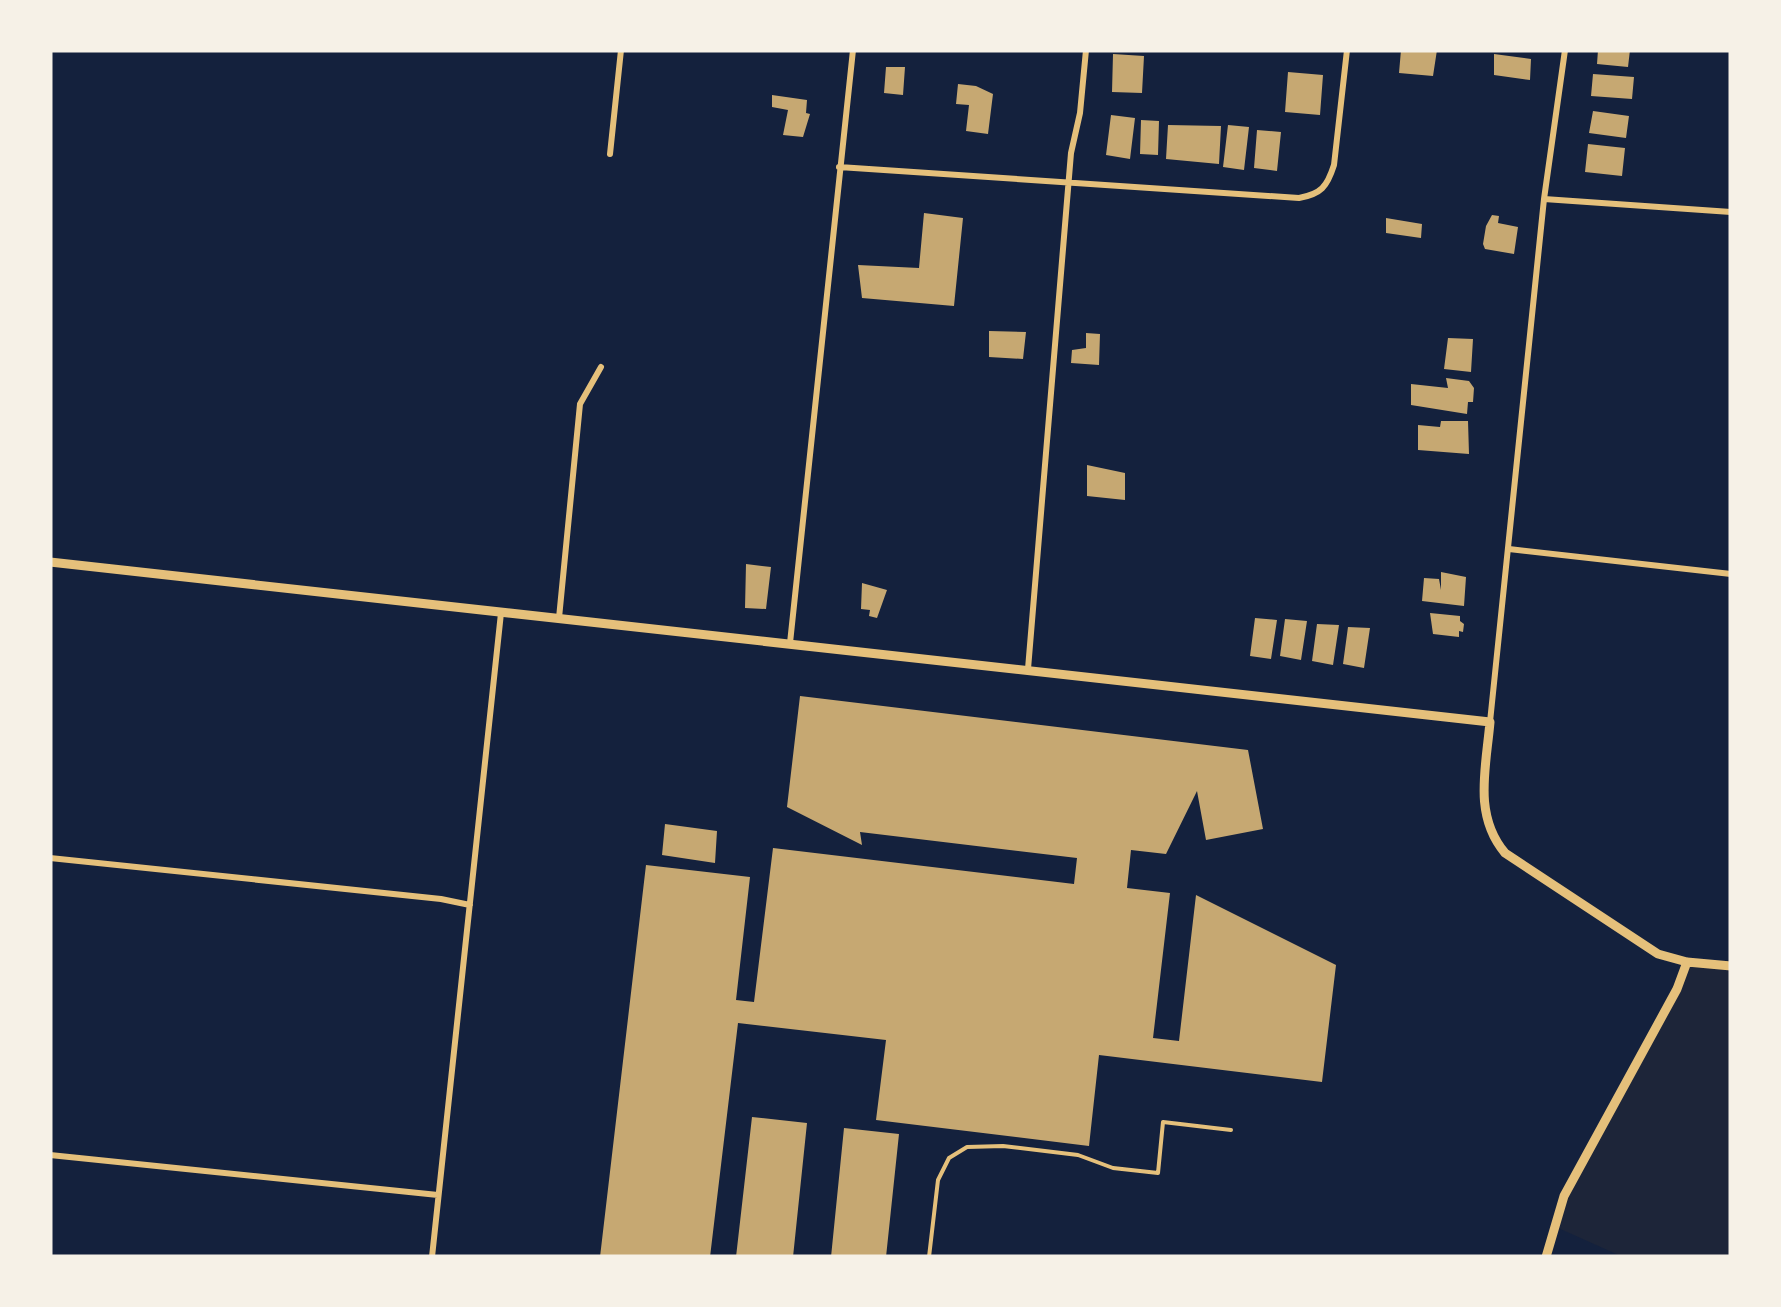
<svg xmlns="http://www.w3.org/2000/svg" width="1781" height="1307" viewBox="0 0 1781 1307" font-family="Helvetica,sans-serif">
<rect width="100%" height="100%" fill="#14213d"/>
<path fill="#1d2539" d="M1689,966L1731,970V1257H1623L1556,1227L1567,1197Z"/>
<path fill="#c6a872" d="M1401,50H1437L1433,76L1399,73Z
M1598,50H1630L1628,67L1597,64Z
M1113,54L1144,56L1142,93L1112,92Z
M1494,54L1531,59L1530,80L1494,75Z
M886,67H905L903,95L884,93Z
M1288,72L1323,75L1320,115L1285,112Z
M1593,74L1634,77L1632,99L1591,96Z
M958,84L976,86L993,94L988,134L966,131L969,105L956,104Z
M772,95L807,100L806,113L810,114L803,137L783,135L788,110L772,107Z
M1593,111L1629,116L1626,138L1589,133Z
M1111,115L1135,118L1130,159L1106,155Z
M1141,120L1159,121L1158,155L1140,154Z
M1168,125L1221,126L1219,164L1166,159Z
M1228,125L1249,127L1244,170L1223,167Z
M1257,130L1281,132L1277,171L1254,168Z
M1588,144L1625,148L1622,176L1585,172Z
M924,213L963,218L954,306L862,298L858,265L919,268Z
M1492,215L1499,216L1498,223L1518,227L1514,254L1485,249L1483,244L1486,226Z
M1386,218L1422,224L1421,238L1386,233Z
M989,331L1026,332L1023,359L989,357Z
M1086,333L1100,334L1099,365L1071,363L1072,350L1086,348Z
M1448,338L1473,339L1471,372L1444,369Z
M1446,378L1469,381L1474,388L1473,402H1468L1467,414L1411,405V384L1448,388Z
M1441,421H1468L1469,454L1418,450V425L1440,427Z
M1087,465L1125,473V500L1087,496Z
M746,564L771,567L766,609L745,608Z
M1441,572L1466,577L1464,606L1422,601L1424,578L1439,579L1441,590Z
M862,583L887,590L877,618L869,616L870,610L861,609Z
M1430,613L1460,616V621L1464,624L1463,632L1459,631V637L1433,634Z
M1255,618L1277,620L1271,659L1250,656Z
M1285,619L1307,621L1301,660L1280,656Z
M1317,624L1339,625L1333,665L1312,661Z
M1348,627L1370,628L1364,668L1343,664Z
M800,696L1248,750L1263,829L1206,840L1197,791L1166,854L1131,850L1127,888L1170,893L1153,1038L1179,1041L1196,895L1336,965L1322,1082L1099,1055L1089,1146L876,1120L886,1040L738,1023L710,1257H600L646,865L750,877L736,1000L754,1002L773,848L1074,884L1077,858L860,832L862,845L787,807Z
M665,824L717,831L715,863L662,855Z
M752,1117L807,1123L793,1257H736Z
M844,1128L899,1134L886,1257H831Z"/>
<g fill="none" stroke-linecap="round" stroke-linejoin="round">
<path stroke="#e5c07b" stroke-width="4" d="M929,1257L938,1180L949,1158L967,1147L1003,1146L1078,1155L1113,1168L1158,1173L1163,1122L1231,1130"/>
<path stroke="#e5c07b" stroke-width="6" d="M610,154L621,50
M839,167L1299,198C1321,194 1327,187 1334,165L1347,50
M1544,199L1731,212
M1509,549L1731,574
M559,618L580,404L601,367
M790,643L853,50
M1028,669L1071,153L1080,113L1086,50
M1490,722L1544,199L1565,50
M50,858L441,899L470,905
M50,1155L438,1195
M432,1257L501,613"/>
<path stroke="#e5c07b" stroke-width="9" d="M50,562L1490,722C1486,768 1473,815 1505,853L1658,954L1687,962L1731,966
M1546,1257L1564,1196L1677,989L1687,962"/>
</g>
<rect width="1781" height="1307" fill="none" stroke="#f6f1e7" stroke-width="105"/>
</svg>
